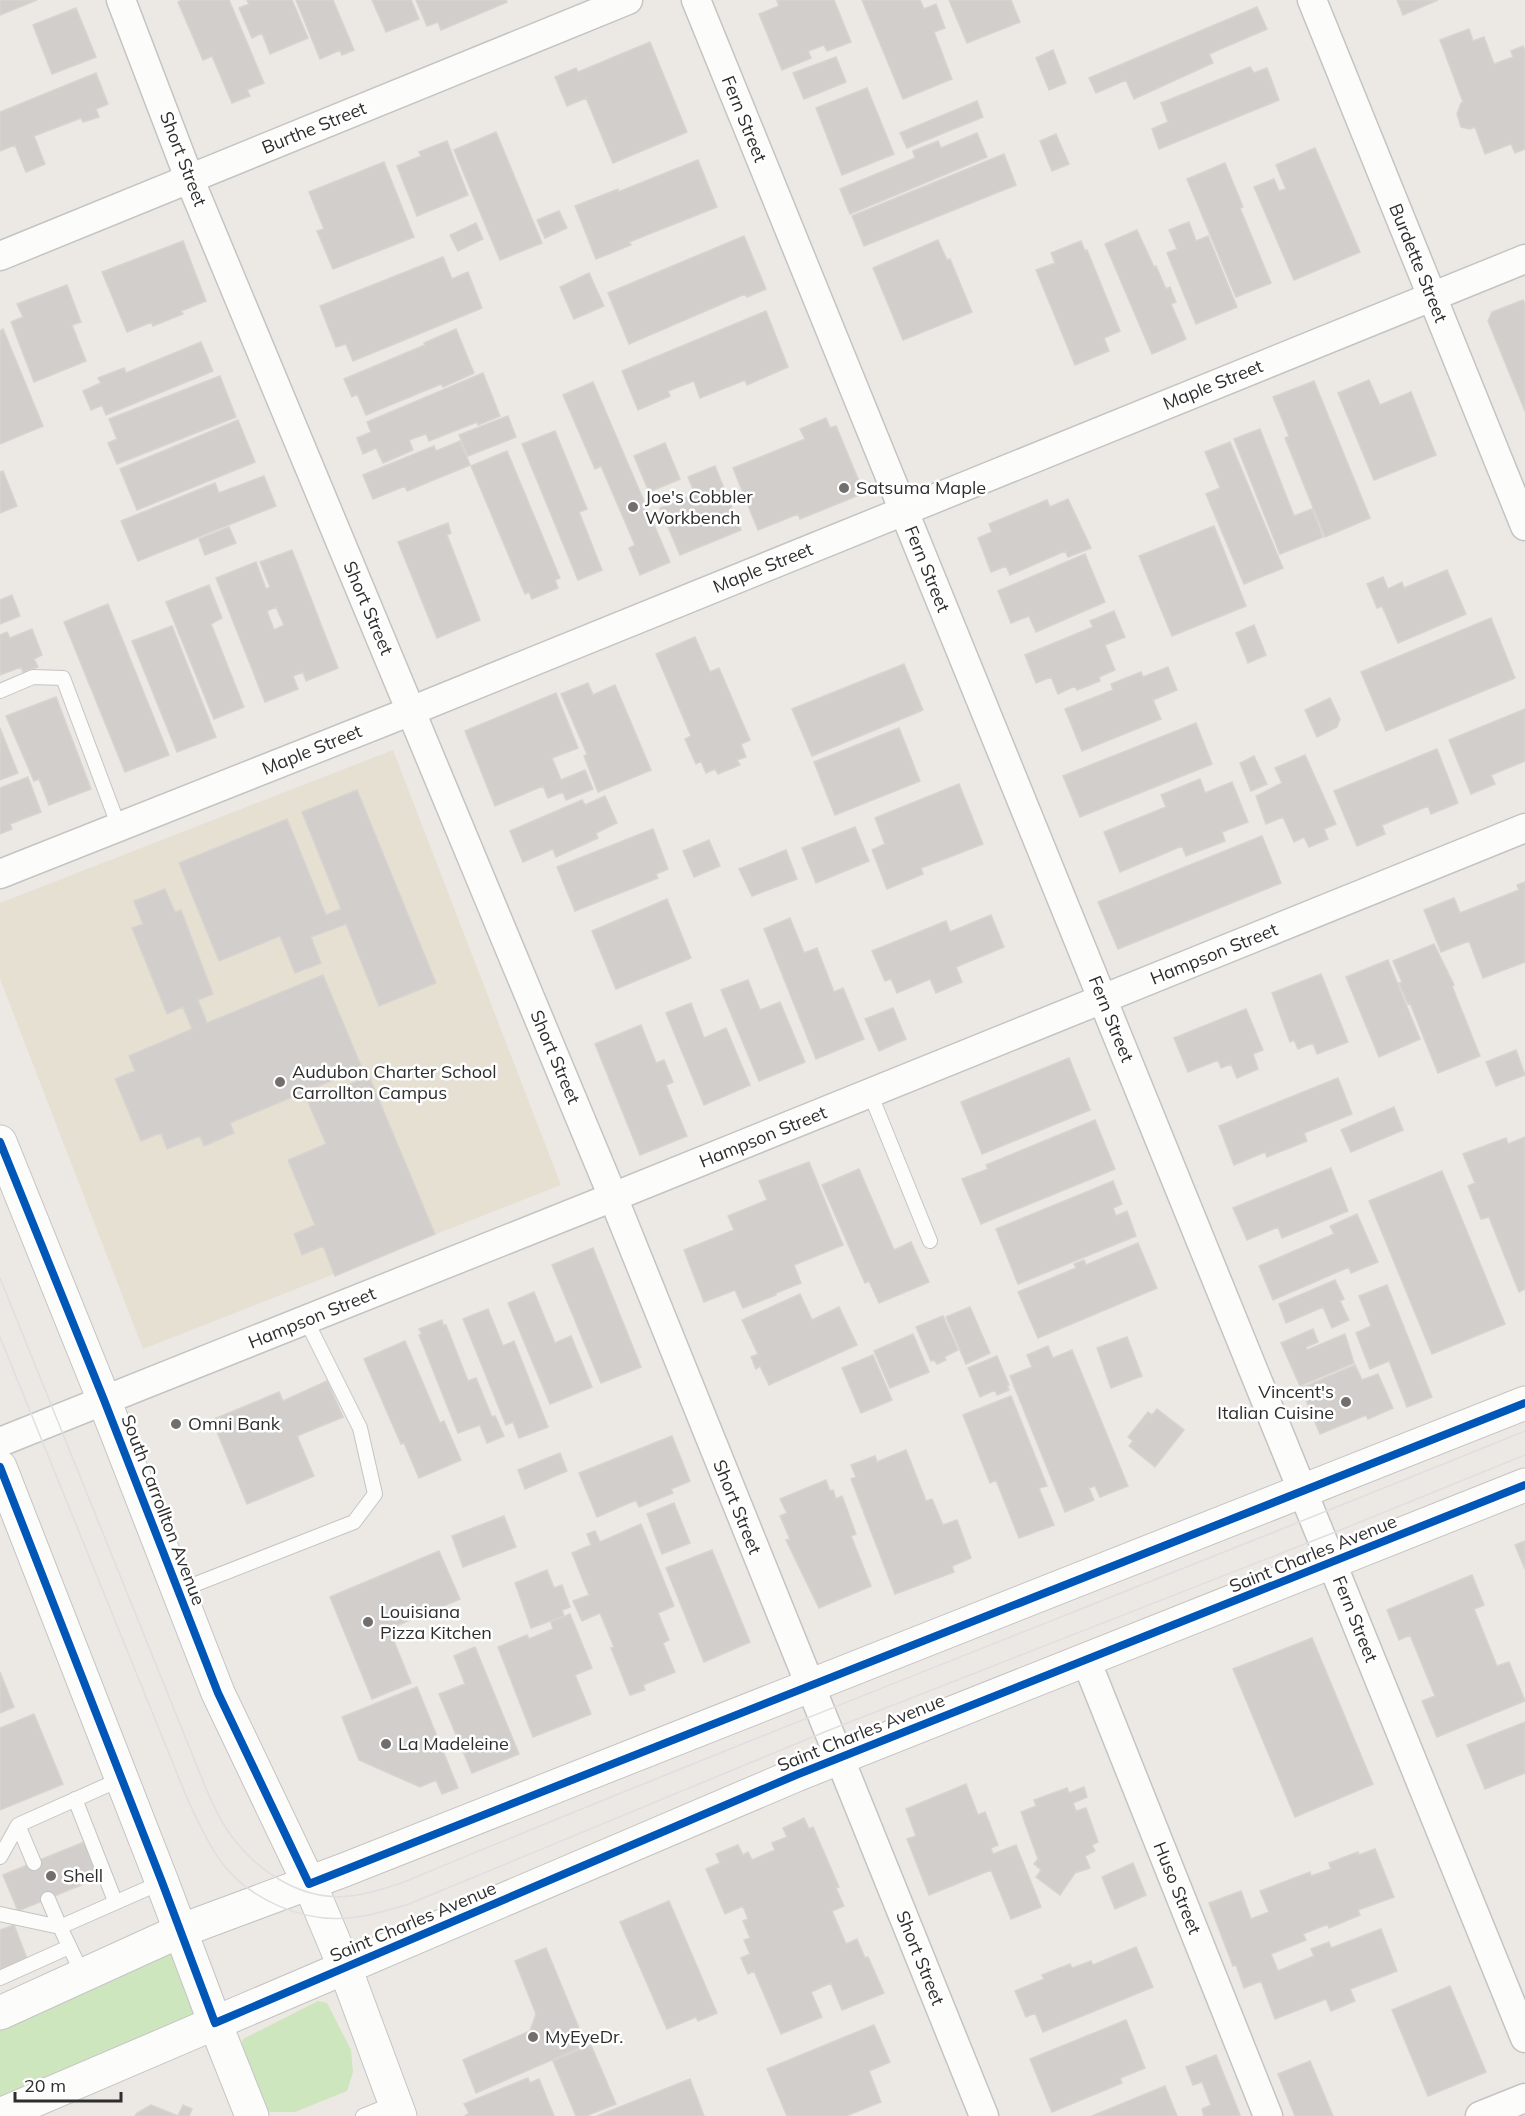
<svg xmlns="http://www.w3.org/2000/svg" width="1525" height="2116" viewBox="0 0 1525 2116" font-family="Mulish,sans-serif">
<rect width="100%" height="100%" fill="#ece8e4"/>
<path fill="#e6e0d3" d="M393,750L561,1185L143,1349L0,979V903Z"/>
<path fill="#cee6be" d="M168,1949L174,1957L197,2019L0,2107V2026Z
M318,2001L327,2003L351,2050L353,2072L347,2091L295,2112H270L260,2101L238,2053L243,2039Z"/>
<path fill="#d1cecb" stroke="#d7d4d0" stroke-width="1.5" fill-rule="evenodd" d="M0,0H37L0,15Z
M182,0H229L264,83L247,90L250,96L232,103L212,56L203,60L178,2Z
M247,0H292L308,38L270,54L262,33L252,38L239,8L249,4Z
M296,0H333L354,50L342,55L340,50L320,59Z
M372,0H411L419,19L386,32Z
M416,0H506L507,2L441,30L438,22L427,26Z
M780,0H834L851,42L827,51L824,45L808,51L811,58L782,70L759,14L779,6L777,1Z
M862,0H920L924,9L936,4L945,28L934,32L952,79L903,99Z
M949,0H1011L1020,22L967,43Z
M1397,0H1438L1403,15Z
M1257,7L1267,29L1209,54L1213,63L1134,99L1126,80L1096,93L1089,78Z
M76,8L96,57L52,74L33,25Z
M1469,29L1473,41L1484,37L1494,64L1513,57L1511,51L1523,46L1525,51V149L1515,153L1511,144L1485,154L1475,127L1470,129L1461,127L1457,114L1461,103L1463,102L1440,40Z
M650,42L687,132L613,163L586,98L567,106L555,77L576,68L578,72Z
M1053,50L1066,83L1049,90L1036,58Z
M836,57L846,82L804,99L793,73Z
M1250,67L1254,73L1267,68L1279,100L1159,149L1152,129L1168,122L1161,103Z
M96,73L108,104L96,109L99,117L83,122L81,118L34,136L45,164L26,172L15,145L0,151V112Z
M867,88L894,154L842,175L816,108Z
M977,101L983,117L907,148L900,133Z
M496,132L542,243L500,260L454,150Z
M977,133L987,157L850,214L840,189L915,158L913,151L938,141L941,148Z
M1056,134L1069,164L1052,171L1040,141Z
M447,141L468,195L417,216L397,166L421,156L419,152Z
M1315,148L1360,252L1294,280L1254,187L1274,179L1279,191L1286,189L1276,165Z
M1004,154L1016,185L864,246L852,216Z
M698,160L717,207L629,242L631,245L596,259L575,206L618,189V192Z
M384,162L414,237L333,269L317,231L324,229L309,192Z
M1225,163L1243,207L1240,208L1271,283L1236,297L1187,179Z
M559,211L567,228L545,238L537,220Z
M1189,222L1196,241L1208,236L1237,307L1196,324L1167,253L1177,249L1169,230Z
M476,223L483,239L458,251L450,235Z
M1137,230L1154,267L1156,266L1166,289L1170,287L1176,302L1171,304L1186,339L1152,354L1105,244Z
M744,236L766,289L747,297L745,294L629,344L608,293Z
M938,240L947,260L950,259L972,312L903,340L873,268Z
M183,241L206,301L181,311L183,314L153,326L152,322L127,332L102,272Z
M1081,241L1085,251L1087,250L1120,331L1104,338L1109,351L1075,365L1036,270L1055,263L1051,253Z
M443,257L452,279L468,272L482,308L353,361L346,344L336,347L320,306Z
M589,273L604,306L574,319L560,287Z
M67,285L81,322L72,325L86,361L34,382L11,322L23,317L17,304Z
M1523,300L1525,304V411L1488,321L1492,312Z
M766,311L788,367L747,385L745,380L700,398L694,381L668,391L670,396L638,410L622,371Z
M3,329L43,426L0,444V331Z
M456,329L474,373L443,387L441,384L366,415L357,394L352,397L344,379L425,345L424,343Z
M201,342L213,371L106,415L102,405L91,410L83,391L101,383L98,378L124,368L126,373Z
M483,373L500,416L478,425L477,422L429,441L426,434L409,440L413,450L383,463L376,448L363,454L357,438L371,432L367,422Z
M220,376L236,417L117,464L108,443L117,439L109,419Z
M1369,380L1380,405L1411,392L1436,455L1374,480L1338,393Z
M1314,381L1370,518L1325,537L1285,438L1289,436L1273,397Z
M593,382L670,562L640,575L629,548L635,545L601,466L595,469L563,395Z
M508,416L516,437L468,456L459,435Z
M826,418L830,428L836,426L864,493L800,519L798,514L758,530L733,468L805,439L800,429Z
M238,420L255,462L137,510L120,469Z
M1260,429L1294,516L1312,509L1323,537L1280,554L1234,439Z
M555,431L587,509L579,512L602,570L578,580L522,444Z
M460,441L470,465L407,491L405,486L373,499L363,475L434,446L436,451Z
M1230,442L1283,568L1244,584L1206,494L1220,488L1205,452Z
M665,443L680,479L649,492L634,456Z
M507,451L560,578L555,580L558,588L532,599L529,592L525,594L471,466Z
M715,466L741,530L680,555L660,508L695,494L688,477Z
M3,471L17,506L0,513V472Z
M264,476L276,506L138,561L121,521L215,483L219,493Z
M1068,499L1091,548L1068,557L1065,551L1010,575L1006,566L991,572L978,538L992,532L989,524L1047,500L1050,507Z
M448,523L451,533L447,535L480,620L437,638L398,542Z
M1214,526L1246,606L1172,636L1139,556Z
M229,527L236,543L205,555L199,539Z
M292,550L338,668L306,681L303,672L293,676L298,689L265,702L216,578L256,562L266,589L270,587L260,562ZM276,607L284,625L274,630L267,611Z
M1085,554L1105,602L1036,632L1029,616L1011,623L998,591Z
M1447,570L1466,614L1398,643L1382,606L1377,608L1367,584L1383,577L1388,589L1402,582L1404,588Z
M209,585L222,618L211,624L244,707L214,719L166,602Z
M12,595L20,616L0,624V600Z
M108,604L169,755L125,772L64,622Z
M1114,611L1125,637L1105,645L1115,670L1099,677L1100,681L1077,690L1075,686L1058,694L1051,677L1036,683L1025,655L1093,627L1090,621Z
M1491,618L1515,678L1386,731L1361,672Z
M1254,625L1266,655L1248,663L1236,633Z
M172,626L216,737L177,752L132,641Z
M32,629L42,655L34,659L38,667L23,672L21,667L0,675V635L7,632L10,638Z
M695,637L710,672L719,668L750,740L741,744L746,757L737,760L740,765L718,774L715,769L706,773L701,761L696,764L685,739L691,736L656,654Z
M904,664L923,710L812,756L792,709Z
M1168,667L1177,690L1153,700L1161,719L1082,751L1065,709L1113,690L1111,684L1141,672L1143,677Z
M588,683L593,695L615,685L651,770L598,792L584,756L587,754L561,694Z
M556,693L578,748L552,758L561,780L585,770L593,789L566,800L563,792L548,798L543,786L495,806L465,731Z
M56,697L91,789L49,805L39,779L34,781L6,716Z
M1330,698L1340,719L1337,727L1317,737L1305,710Z
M1525,709V761L1491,775L1495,784L1471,794L1449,740Z
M1196,723L1212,764L1080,817L1063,776Z
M0,728L18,773L0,780Z
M899,728L920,781L835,815L814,762Z
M1437,749L1458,803L1431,814L1428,806L1382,825L1385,834L1357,846L1334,791Z
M1305,755L1336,824L1324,829L1328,839L1309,847L1304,837L1294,842L1283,817L1266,824L1256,796L1282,783L1275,768Z
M1254,756L1267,784L1251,791L1240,763Z
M28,777L41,812L10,824L12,829L0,834V788Z
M1200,779L1205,793L1232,782L1248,822L1222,832L1225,841L1186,856L1182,846L1120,872L1104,832L1166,807L1161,795Z
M959,784L983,844L921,868L923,874L887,889L872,850L885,844L875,818Z
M357,790L436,983L379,1006L346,924L311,937L321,963L295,973L280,936L219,961L179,863L287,819L326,915L341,909L302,812Z
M605,796L617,823L596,833L598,838L556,857L553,849L523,862L510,831L582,800L585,805Z
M855,827L869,861L816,883L802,848Z
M653,829L668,869L656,874L658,878L575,911L557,867Z
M1262,836L1281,883L1118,949L1098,902Z
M709,840L720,866L694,877L683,851Z
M786,850L797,879L752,896L739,869Z
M1525,882V962L1483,978L1469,941L1441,952L1424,910L1454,898L1460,913L1519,890L1517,885Z
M165,889L175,912L181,910L213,994L198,1000L207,1023L323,975L362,1068L230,1123L234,1133L204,1146L200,1136L167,1149L161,1133L141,1141L115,1079L135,1071L129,1056L192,1029L183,1007L167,1014L132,928L143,924L134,901Z
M667,899L691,958L616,989L592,931Z
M991,915L1004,947L956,967L962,982L936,993L930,979L897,993L891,979L885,981L872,951L946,921L950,932Z
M790,918L804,953L817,948L834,992L843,988L864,1039L816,1059L764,929Z
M1434,944L1454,985L1452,986L1480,1056L1438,1073L1410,1003L1408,1004L1399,983L1402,982L1393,961Z
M1388,960L1420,1039L1379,1057L1346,977Z
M1321,974L1348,1042L1317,1054L1313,1043L1298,1049L1294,1040L1290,1042L1272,993Z
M748,980L760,1010L780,1002L805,1062L759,1081L721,990Z
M691,1003L704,1038L726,1028L750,1085L704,1105L666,1013Z
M893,1008L906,1039L879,1051L865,1019Z
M1246,1009L1263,1050L1253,1054L1258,1069L1237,1078L1231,1064L1221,1068L1218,1060L1188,1072L1174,1038Z
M641,1025L656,1063L664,1060L673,1082L666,1085L687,1136L640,1155L595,1044Z
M1516,1050L1525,1075L1496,1086L1486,1062Z
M1069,1058L1090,1110L982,1154L961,1102Z
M369,1076L435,1234L335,1276L323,1246L302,1255L294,1234L315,1225L288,1160L326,1144L308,1102Z
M1338,1078L1352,1114L1304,1133L1307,1141L1267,1157L1265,1152L1234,1165L1219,1126Z
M1394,1107L1403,1130L1351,1152L1341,1130Z
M1095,1120L1115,1169L981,1224L962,1179L988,1169L986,1165Z
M1525,1137V1289L1519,1292L1489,1217L1481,1219L1468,1186L1475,1183L1463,1154L1506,1138L1508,1144Z
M809,1162L843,1245L794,1265L801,1283L776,1293V1295L743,1308L735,1290L704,1302L684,1250L734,1230L728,1216L767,1200L759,1181Z
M1331,1168L1348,1211L1282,1238L1278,1227L1247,1240L1233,1208Z
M859,1169L894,1250L911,1242L929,1282L879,1303L869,1281L865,1283L822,1185Z
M1442,1171L1505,1324L1432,1354L1369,1201Z
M1113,1181L1122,1204L1113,1208L1116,1216L1127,1211L1136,1236L1018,1284L996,1229Z
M1357,1214L1378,1262L1351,1273L1349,1267L1273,1300L1259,1266L1334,1234L1330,1226Z
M1138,1243L1157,1288L1038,1338L1018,1292L1076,1268L1074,1264L1084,1260L1086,1265Z
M593,1248L641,1367L601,1383L552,1265Z
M1335,1280L1344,1299L1340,1301L1349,1320L1332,1328L1323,1307L1286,1323L1279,1304Z
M1387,1285L1432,1397L1407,1407L1389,1361L1370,1369L1356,1333L1371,1326L1359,1296Z
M534,1292L555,1343L571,1336L592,1387L550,1404L508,1303Z
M800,1294L812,1320L839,1307L857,1345L769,1385L760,1366L756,1369L751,1357L758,1354L742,1320Z
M970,1307L990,1353L966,1364L946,1317Z
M488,1309L503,1346L514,1341L548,1427L519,1438L513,1422L506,1425L463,1319Z
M943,1316L958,1350L944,1357L946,1360L937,1364L934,1360L931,1361L916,1327Z
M442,1320L443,1325H446L468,1381L476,1378L492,1417L495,1416L504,1436L487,1443L480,1425L458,1433L419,1335L422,1334L419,1329Z
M1313,1329L1318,1342L1306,1347L1307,1350L1345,1334L1354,1363L1300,1386L1281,1343Z
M913,1334L929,1372L890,1388L874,1351Z
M1127,1337L1142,1376L1111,1388L1097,1348Z
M405,1341L440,1423L444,1421L461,1460L419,1478L404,1443L401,1444L364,1359Z
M1048,1346L1053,1358L1072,1350L1128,1486L1100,1497L1095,1486L1089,1488L1094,1500L1065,1512L1010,1376L1032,1367L1027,1355Z
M873,1355L892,1400L861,1413L842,1368Z
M997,1356L1009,1385H1007L1009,1390L997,1395L995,1390L980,1397L968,1368Z
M1355,1365L1362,1380L1378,1374L1393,1408L1368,1419L1366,1415L1320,1434L1301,1388Z
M327,1381L343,1417L297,1436L314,1476L247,1504L212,1420L279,1392L283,1401Z
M1011,1396L1047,1486L1039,1488L1054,1525L1019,1538L996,1480L990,1483L963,1415Z
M1157,1409L1184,1430L1155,1467L1129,1446L1133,1441L1128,1437L1148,1412L1152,1415Z
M672,1436L690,1481L671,1489L673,1493L639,1507L636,1500L597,1517L579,1473Z
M906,1450L926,1501L932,1499L943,1525L957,1520L971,1558L952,1566L954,1572L895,1594L851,1479L856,1477L851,1465L875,1456L877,1462Z
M560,1453L567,1471L525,1489L518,1470Z
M826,1480L830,1491L833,1490L836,1499L842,1496L856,1534L851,1536L871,1586L819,1608L786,1540L790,1539L780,1516L787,1513L780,1499Z
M674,1503L690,1543L662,1554L647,1514Z
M504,1516L516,1547L463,1567L452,1536Z
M641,1524L674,1606L658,1613L669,1640L663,1643L675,1672L643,1685L645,1690L630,1695L611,1648L614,1647L600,1613L582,1621L573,1601L589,1595L572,1553L591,1545L587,1534L595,1531L600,1542Z
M1525,1541V1569L1515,1545Z
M712,1550L750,1642L704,1662L666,1568Z
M439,1551L460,1599L389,1629L411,1683L372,1699L330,1597Z
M547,1570L554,1588L562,1585L570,1607L562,1610L564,1616L531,1628L515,1583Z
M1472,1575L1484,1605L1474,1609L1497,1666L1509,1662L1525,1701L1437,1737L1422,1701L1435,1696L1410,1635L1399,1640L1387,1610Z
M570,1614L592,1668L575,1675L591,1714L533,1737L498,1647L527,1635L529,1639L553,1629L551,1622Z
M1312,1638L1373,1784L1295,1817L1233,1669Z
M475,1647L519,1754L472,1773L439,1694L465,1684L454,1656Z
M0,1672L14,1707L0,1713Z
M417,1687L458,1788L442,1794L436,1780L420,1787L359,1760L342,1717Z
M34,1714L63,1784L0,1810V1728Z
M1525,1722V1773L1485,1789L1467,1745Z
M966,1784L978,1815L985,1812L998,1845L991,1848L993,1854L1016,1845L1041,1907L1011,1919L991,1870L929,1895L907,1839L916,1836L906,1809Z
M1084,1787L1087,1797L1073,1803L1076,1811L1086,1808L1098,1842L1092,1845L1095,1851L1085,1856L1090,1868L1075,1873L1060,1895L1036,1877L1041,1870L1034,1864L1038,1859L1021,1812L1036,1806L1034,1800L1067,1788L1069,1793Z
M804,1818L809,1829L813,1827L839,1887L836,1888L844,1906L832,1911L846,1944L857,1939L865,1958L868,1957L884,1993L842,2010L831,1983L811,1992L822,2017L781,2034L754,1971L748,1974L741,1958L750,1954L744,1940L750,1938L743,1921L748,1919L743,1906L725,1914L706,1869L720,1863L716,1854L738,1845L743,1855L748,1852L752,1860L775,1850L772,1843L787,1837L783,1828Z
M84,1842L98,1878L18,1911L3,1875Z
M1375,1849L1394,1897L1358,1910L1360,1915L1329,1928L1328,1924L1303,1934L1306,1940L1271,1954L1278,1971L1314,1956L1311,1949L1329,1942L1331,1948L1381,1929L1397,1971L1350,1989L1355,2001L1331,2011L1326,1999L1275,2019L1261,1981L1244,1988L1236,1965L1233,1966L1209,1903L1241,1891L1251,1919L1269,1912L1260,1891L1310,1872L1311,1876L1331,1869L1329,1863L1358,1852L1359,1855Z
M1133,1863L1146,1895L1115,1909L1102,1877Z
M669,1901L717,2013L698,2021L696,2017L667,2029L620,1922Z
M14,1925L28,1961L0,1972V1930Z
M1136,1947L1153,1987L1043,2032L1035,2013L1026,2017L1015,1991L1044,1979L1042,1975L1070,1964L1072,1968L1091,1961L1093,1965Z
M546,1948L586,2045L476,2093L463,2060L530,2031L536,2014L515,1961Z
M1450,1986L1486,2072L1428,2096L1392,2010Z
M1126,2020L1145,2068L1120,2078L1122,2083L1052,2112L1030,2059Z
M874,2025L890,2062L869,2071L881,2102L846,2116H787L767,2069Z
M591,2045L616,2104L586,2116H576L553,2061Z
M1216,2055L1240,2115L1237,2116H1204L1202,2109L1211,2105L1202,2082L1193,2085L1186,2067Z
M1310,2061L1333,2116H1295L1278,2074Z
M528,2078L530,2083L539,2079L554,2116H465L469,2113L464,2104Z
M690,2079L704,2116H597Z
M1165,2086L1177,2116H1092Z
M151,2105L178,2116L183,2105L192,2109L189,2116H135L137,2113Z"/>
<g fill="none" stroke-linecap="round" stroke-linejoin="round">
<defs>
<path id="service" d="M0,691L33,677L63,678L119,827
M870,1093L930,1241
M178,1591L354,1522L375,1494L360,1428L306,1320
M75,1799L115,1901
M18,1825L34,1863
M0,1857L18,1825L121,1779
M48,1899L60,1927L162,1882
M0,1914L60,1927L83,1975
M0,1978L69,1947
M363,2116L395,2103"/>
<path id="minor" d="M121,0L189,178L613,1197L984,2116
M696,0L1525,2038
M1312,0L1525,526
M0,256L628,0
M0,874L411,711L1525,259
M0,1442L613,1197L1525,828
M1086,1660L1268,2116
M1480,2116L1525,2098"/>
<path id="tertiary" d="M345,1968L400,2116
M0,2013L180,1931
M0,2115L215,2023L252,2116"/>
<path id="secondary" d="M0,1142L104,1400L218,1693L314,1894L345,1968
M0,1467L162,1882L215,2023L796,1775L1525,1485
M180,1931L344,1870L1525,1403"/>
</defs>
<use href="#service" stroke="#c5c4c5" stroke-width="16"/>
<use href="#minor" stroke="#c5c4c5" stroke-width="31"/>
<use href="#tertiary" stroke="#c5c4c5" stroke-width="35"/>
<use href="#secondary" stroke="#c5c4c5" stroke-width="35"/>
<use href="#service" stroke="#fcfcfb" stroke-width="14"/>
<use href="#minor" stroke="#fcfcfb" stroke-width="28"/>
<use href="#tertiary" stroke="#fcfcfb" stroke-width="33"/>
<use href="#secondary" stroke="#fcfcfb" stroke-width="33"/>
<path stroke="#dfdfe1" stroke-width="1.5" d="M0,1278L207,1791C213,1803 218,1817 226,1828C252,1868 300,1902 350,1896C369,1894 386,1888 404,1882C776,1727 1152,1583 1525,1431
M0,1337L187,1798C197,1819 206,1840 219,1859C248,1900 306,1925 356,1917C374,1915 392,1909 409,1904L827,1731L1343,1529L1525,1455"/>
<defs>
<path id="cycleway" d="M0,1142L104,1400L218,1693L309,1884L1525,1403
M0,1467L162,1882L215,2023L796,1775L1525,1485"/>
</defs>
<use href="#cycleway" stroke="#fff" stroke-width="11"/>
<use href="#cycleway" stroke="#0057b8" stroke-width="8"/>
</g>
<g fill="#706f6e" stroke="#fff" stroke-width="2">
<circle cx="844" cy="488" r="6"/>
<circle cx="633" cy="507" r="6"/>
<circle cx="280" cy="1082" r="6"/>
<circle cx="1346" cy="1402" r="6"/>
<circle cx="176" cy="1424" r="6"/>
<circle cx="368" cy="1622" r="6"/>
<circle cx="386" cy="1744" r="6"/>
<circle cx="51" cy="1876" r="6"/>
<circle cx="533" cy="2037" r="6"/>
</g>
<g text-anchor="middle" stroke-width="5" stroke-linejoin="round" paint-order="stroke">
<g font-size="18" fill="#2e2e2e" stroke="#fff">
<text transform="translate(744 119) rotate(68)" y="6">Fern Street</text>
<text transform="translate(314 128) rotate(-22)" y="6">Burthe Street</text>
<text transform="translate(183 159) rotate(69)" y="6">Short Street</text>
<text transform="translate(1418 263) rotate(68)" y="6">Burdette Street</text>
<text transform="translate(1213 385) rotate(-22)" y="6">Maple Street</text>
<text transform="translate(763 568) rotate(-22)" y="6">Maple Street</text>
<text transform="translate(927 569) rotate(68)" y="6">Fern Street</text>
<text transform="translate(368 608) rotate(67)" y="6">Short Street</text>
<text transform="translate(312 750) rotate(-22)" y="6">Maple Street</text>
<text transform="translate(1214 954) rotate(-22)" y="6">Hampson Street</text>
<text transform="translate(1111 1019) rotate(68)" y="6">Fern Street</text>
<text transform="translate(555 1057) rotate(67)" y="6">Short Street</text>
<text transform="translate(763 1137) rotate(-22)" y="6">Hampson Street</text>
<text transform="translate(312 1318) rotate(-22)" y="6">Hampson Street</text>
<text transform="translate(737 1507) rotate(68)" y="6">Short Street</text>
<text transform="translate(163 1510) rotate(69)" y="6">South Carrollton Avenue</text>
<text transform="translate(1313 1554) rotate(-22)" y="6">Saint Charles Avenue</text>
<text transform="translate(1355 1619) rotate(68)" y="6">Fern Street</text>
<text transform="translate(861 1733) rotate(-22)" y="6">Saint Charles Avenue</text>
<text transform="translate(1177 1888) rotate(68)" y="6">Huso Street</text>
<text transform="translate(413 1922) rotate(-23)" y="6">Saint Charles Avenue</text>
<text transform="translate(920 1958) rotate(68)" y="6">Short Street</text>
</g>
<g font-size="18" fill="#2e2e2e" stroke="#fff" text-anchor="start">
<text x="856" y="494">Satsuma Maple</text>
<text x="645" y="503">Joe's Cobbler<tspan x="645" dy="21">Workbench</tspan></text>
<text x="292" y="1078">Audubon Charter School<tspan x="292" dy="21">Carrollton Campus</tspan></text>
<text x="1334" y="1398" text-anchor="end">Vincent's<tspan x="1334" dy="21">Italian Cuisine</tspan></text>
<text x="188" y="1430">Omni Bank</text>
<text x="380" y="1618">Louisiana<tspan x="380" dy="21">Pizza Kitchen</tspan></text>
<text x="398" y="1750">La Madeleine</text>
<text x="63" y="1882">Shell</text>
<text x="545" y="2043">MyEyeDr.</text>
</g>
</g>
<path d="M15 2092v9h106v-9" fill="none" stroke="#2e2e2e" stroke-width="3"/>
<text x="24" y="2092" font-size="18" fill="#2e2e2e" stroke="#ffffff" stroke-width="4.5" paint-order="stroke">20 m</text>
</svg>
